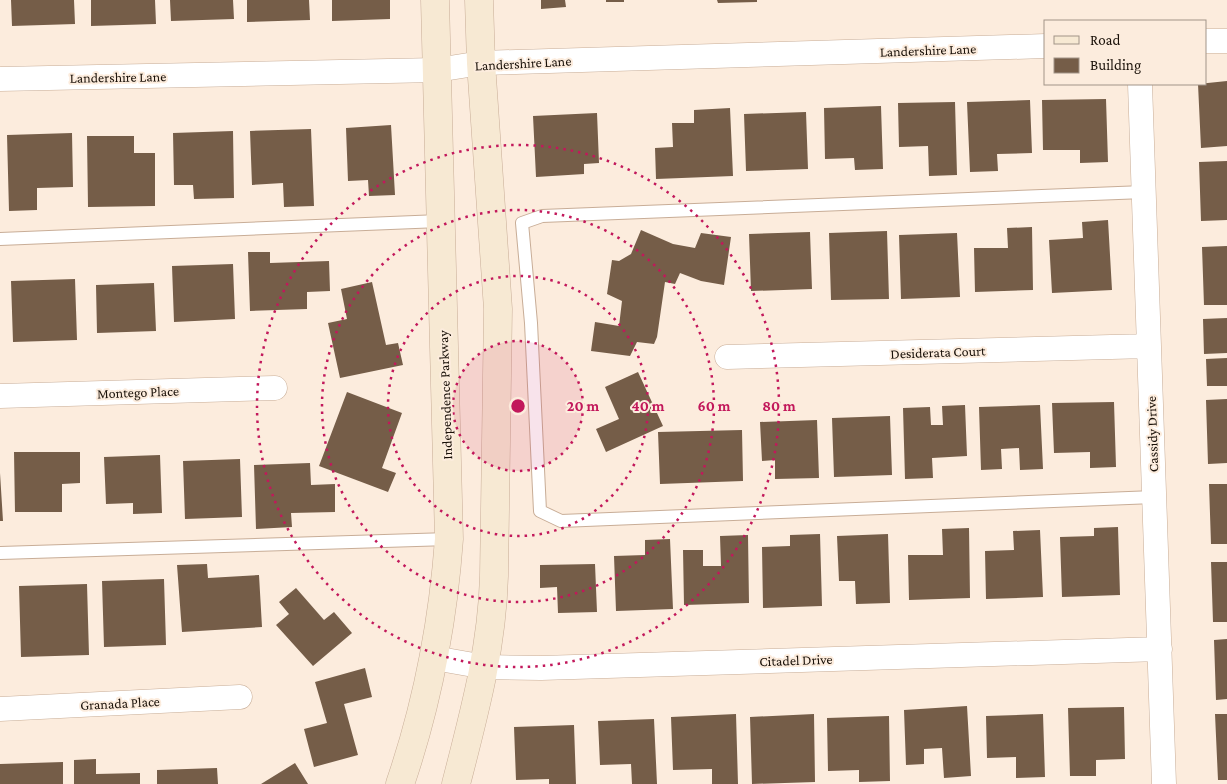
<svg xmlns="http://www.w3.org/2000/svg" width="1227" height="784" viewBox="0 0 1227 784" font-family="'Crimson Pro',serif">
<rect width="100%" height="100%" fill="#fcecdd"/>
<path fill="#755d48" d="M11,0H74L75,24L12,26Z
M91,0H155L156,24L91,26Z
M170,0H233L234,19L171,21Z
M247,0H309L310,20L247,22Z
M332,0H390V19L332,21Z
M541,0H565L566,7L541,9Z
M606,0H624V2H606Z
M717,0H757V2L718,3Z
M1227,81V146L1201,148L1198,84Z
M1106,99L1108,162L1080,163V150H1043L1042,100Z
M1030,100L1032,153L997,154L998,171L970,172L967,102Z
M955,102L957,175L929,176L928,146L899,147L898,103Z
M881,106L883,169L855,170L854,158L825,159L824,108Z
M730,108L733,176L656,179L655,148L673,147L672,123H694V110Z
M806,112L808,169L746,171L744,114Z
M597,113L599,163L584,164V174L536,177L533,116Z
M391,125L395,195L369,196L368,180L348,181L346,128Z
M311,129L314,206L284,207L283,183L252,185L250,131Z
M233,131L234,198L194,199L193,185H174L173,133Z
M72,133L73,187L37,188V210L9,211L7,135Z
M87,136H134V153H155V206L88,207Z
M1227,161V220L1201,221L1199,162Z
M1108,220L1112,290L1052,293L1049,240L1083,238L1082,222Z
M1032,227L1033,290L975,292L974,248H1008L1007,228Z
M641,230L673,244L695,248L701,233L731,237L724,285L701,281L680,273L675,284L665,282L657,337L654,344L637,342L630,356L591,351L595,322L619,326L622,301L607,294L612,260L619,261L631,254Z
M887,231L889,299L831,300L829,233Z
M810,232L812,289L751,291L749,234Z
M957,233L960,297L901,299L899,235Z
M1227,246V305H1204L1202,247Z
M248,252H270V263L329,261L330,291L307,292V309L250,311Z
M233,264L235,319L174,322L172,266Z
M75,279L77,340L13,342L11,281Z
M372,282L386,345L398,343L403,365L340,378L328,323L347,319L341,289Z
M154,283L156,331L97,333L96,285Z
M1227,318V353L1204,354L1203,319Z
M1227,358V386H1207L1206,359Z
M638,372L663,426L606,452L596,429L619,419L605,387Z
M347,392L402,413L382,468L396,473L388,492L319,466Z
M1227,399V463L1208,464L1206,400Z
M1114,402L1116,467L1090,468V452L1054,453L1052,403Z
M965,405L967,456L932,458L933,478L905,479L903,408L930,407L931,425H943L942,406Z
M1040,405L1043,469L1020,470L1019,448L1001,449L1002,469L981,470L979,407Z
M890,416L892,475L834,477L832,418Z
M817,420L819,478L775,479V460L762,461L760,422Z
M742,430L743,481L660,484L658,432Z
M14,452H80V483L62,484V512H15Z
M160,455L162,513L133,514V503L106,504L104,457Z
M240,459L242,517L185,519L183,461Z
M310,463L311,485L335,484V512L291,513L292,527L256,529L254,465Z
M0,473L3,521H0Z
M1209,484H1227V544H1211Z
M1118,527L1120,595L1062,597L1060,537L1094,536V528Z
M969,528L970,598L909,600L908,555H943L942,529Z
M1040,530L1043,597L986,599L985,551L1014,550L1013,531Z
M820,534L822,606L763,608L762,547L790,546V535Z
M888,534L890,603L856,604L855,581H839L837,536Z
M748,535L749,603L684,605L683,550H703V566H721L720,536Z
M670,539L673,609L616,611L614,556L645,555V540Z
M1211,562H1227V622H1213Z
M207,564L208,578L259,575L262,627L182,632L177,565Z
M595,564L597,612L558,613L557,587L540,588V565Z
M164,579L166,645L104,647L102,581Z
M87,584L89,655L21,657L19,586Z
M296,588L324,620L334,612L352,633L313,666L276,625L289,614L279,602Z
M1227,639V699L1216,700L1214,640Z
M365,668L372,697L344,704L358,755L314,767L304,729L327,723L315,682Z
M967,706L971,776L944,778L942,748L924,749V764L906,765L904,710Z
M1124,707L1125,759L1096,760V776H1070L1068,708Z
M736,714L738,784H712V769L673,770L671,717Z
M814,714L815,782L752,784L750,717Z
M1043,714L1045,777L1016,778V757L987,758L986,716Z
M1215,714H1227V780H1218Z
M889,716L890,781L859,782V770L828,771L827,718Z
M654,719L657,784H632L631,764L600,765L598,721Z
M574,725L576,784H549V779L516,780L514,727Z
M96,759V774L140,773V784H74V760Z
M63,762V784H0V764Z
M295,763L308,784H261Z
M217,768L218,784H157V770Z"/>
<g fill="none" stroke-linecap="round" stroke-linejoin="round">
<defs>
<path id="lane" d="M1144,192L542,216L522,223L531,323L540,511L561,521L1154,497
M0,239L440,221
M0,553L449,539"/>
<path id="street" d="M1206,41H1227
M0,79L437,70L481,63L1046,46
M1140,84L1164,784
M727,357L1149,346
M0,396L275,388
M434,658L485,667L541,668L1160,649
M0,709L240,697"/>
<path id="secondary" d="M400,784C427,705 443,622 449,539L435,0
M456,784C474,714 492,649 494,576L498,309L481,63L479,0"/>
</defs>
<use href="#lane" stroke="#c8ad97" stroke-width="14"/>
<use href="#street" stroke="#c8ad97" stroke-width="25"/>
<use href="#secondary" stroke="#c8ad97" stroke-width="29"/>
<use href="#lane" stroke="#fff" stroke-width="12"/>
<use href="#street" stroke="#fff" stroke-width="24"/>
<use href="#secondary" stroke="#f7e9d3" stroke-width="28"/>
</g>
<circle cx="518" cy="406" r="65" fill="#c2185b" fill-opacity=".12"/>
<g fill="none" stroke="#c2185b" stroke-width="2.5" stroke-dasharray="2.5 5">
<circle cx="518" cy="406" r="65"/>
<circle cx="518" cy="406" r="130"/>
<circle cx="518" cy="406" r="196"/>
<circle cx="518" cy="406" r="261"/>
</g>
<g text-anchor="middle" stroke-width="4" stroke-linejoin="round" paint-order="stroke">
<g font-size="14" fill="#191008" stroke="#fcecdd">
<text transform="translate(928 50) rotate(-2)" y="5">Landershire Lane</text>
<text transform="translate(523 63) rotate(-3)" y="5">Landershire Lane</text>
<text transform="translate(118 77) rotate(-1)" y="5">Landershire Lane</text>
<text transform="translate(938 352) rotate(-2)" y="5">Desiderata Court</text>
<text transform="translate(138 392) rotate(-2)" y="5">Montego Place</text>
<text transform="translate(445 395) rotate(-92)" y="5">Independence Parkway</text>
<text transform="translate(1152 434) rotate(-92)" y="5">Cassidy Drive</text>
<text transform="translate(796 660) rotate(-2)" y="5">Citadel Drive</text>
<text transform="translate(120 703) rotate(-3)" y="5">Granada Place</text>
</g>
</g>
<circle cx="518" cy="406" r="8" fill="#c2185b" stroke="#fcecdd" stroke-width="2.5"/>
<g font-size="15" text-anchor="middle" font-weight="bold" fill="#c2185b" stroke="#fcecdd" stroke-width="4" stroke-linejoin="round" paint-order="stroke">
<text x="583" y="411">20 m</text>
<text x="648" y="411">40 m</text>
<text x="714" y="411">60 m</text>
<text x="779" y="411">80 m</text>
</g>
<rect x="1044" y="20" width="162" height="65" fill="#fcecdd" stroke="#a19488"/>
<rect x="1054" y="36" width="25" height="8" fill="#f7e9d3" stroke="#a19488"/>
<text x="1090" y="45" font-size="15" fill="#191008">Road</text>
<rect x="1054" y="58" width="25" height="15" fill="#755d48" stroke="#a19488"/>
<text x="1090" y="70" font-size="15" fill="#191008">Building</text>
</svg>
